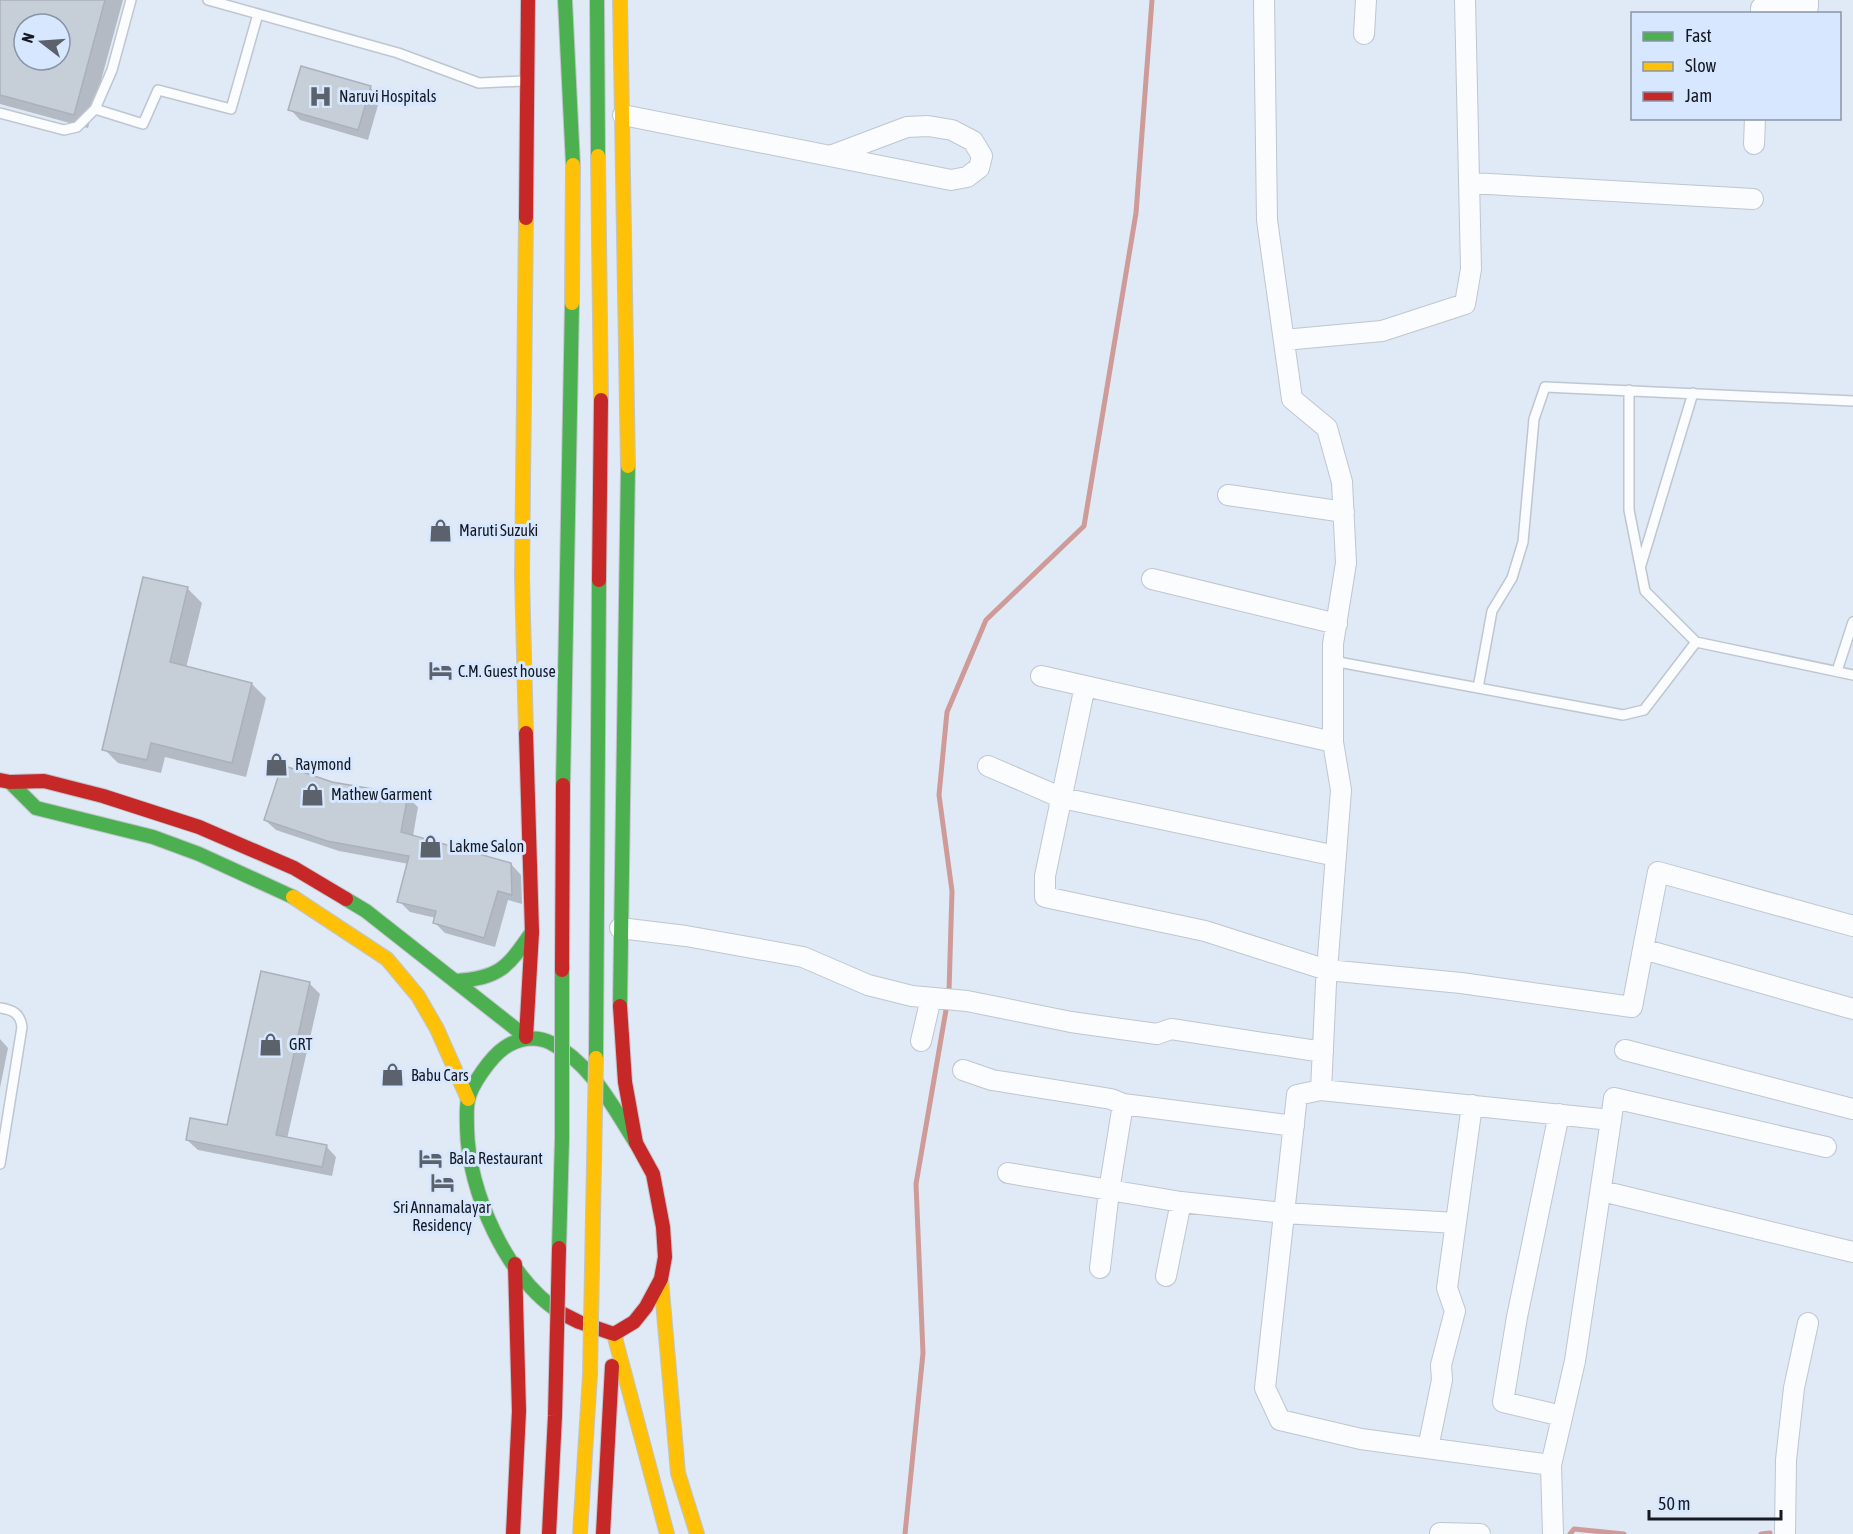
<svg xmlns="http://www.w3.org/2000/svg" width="1853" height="1534" viewBox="0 0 1853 1534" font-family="'Asap Condensed',sans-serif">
<rect width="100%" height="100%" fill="#e0e9f6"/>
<path fill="#0003" fill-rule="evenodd" d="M0,0H123L88,128L0,104ZM24,24H60V60H24Z
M370,87L380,98L368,140L300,120L290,109Z
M188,589L202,603L186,668L252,684L266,698L246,777L165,757L161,773L118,763L104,749Z
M331,783L407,797L418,807L413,836L511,864L521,875L522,904L508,900L495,947L445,933L435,923L436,918L410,912L399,901L409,864L339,851L276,830L265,820Z
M309,983L320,994L287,1139L326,1146L336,1157L332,1176L198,1150L187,1140L228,1127Z
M0,1039L8,1048L0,1088Z"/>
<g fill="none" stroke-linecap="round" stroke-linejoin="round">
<path stroke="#ce9b99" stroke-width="5" d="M949,991L952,891L939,795L947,712L986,620L1084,526L1136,213L1152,0
M905,1534L923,1353L916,1184L946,1010
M1570,1534L1574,1529L1624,1534
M1761,1534L1770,1533"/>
</g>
<path fill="#c6ced8" stroke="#aab1bb" stroke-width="1.5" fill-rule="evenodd" d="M0,0H105L74,115L0,95ZM24,24H60V60H24Z
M301,66L371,86L358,130L288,110Z
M143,577L188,587L170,662L252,683L232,763L151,743L147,760L102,750Z
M282,765L332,782L408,795L401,832L511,863L512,895L498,891L484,938L433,923L436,911L397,902L409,856L327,841L264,820Z
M261,971L310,982L276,1135L327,1145L322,1167L186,1140L190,1118L227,1125Z"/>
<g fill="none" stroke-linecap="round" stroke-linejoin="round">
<defs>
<path id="lane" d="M131,0L112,70L95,109L143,124L158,90L231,109L258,14
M208,0L398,53L479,83L522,81
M0,113L64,130L77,127L95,109
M1629,390V510L1645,591L1696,642L1853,675
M1641,565L1693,393
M1333,661L1623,715L1644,710L1696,642
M1837,671L1853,622
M1478,688L1492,611L1512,578L1523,542L1534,419L1545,387L1853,401
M0,1008C13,1010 20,1013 22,1027L0,1164"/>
<path id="street" d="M1264,0L1267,220L1292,399L1327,428L1342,482L1346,563L1333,644V742L1341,790L1326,983L1321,1090L1297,1095L1265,1388L1280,1420L1361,1439L1551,1465
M1761,14V8L1808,7V0
M1364,34L1366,0
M623,115L951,180L967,177L979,168L982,156L973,141L952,130L928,126L907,127L830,156
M1754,144L1755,118
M1471,183L1753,199
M1284,340L1382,331L1465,304L1471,269L1465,0
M1228,495L1344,512
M1152,579L1337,624
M1041,676L1333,742
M1085,686L1045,876V897L1205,931L1327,970L1461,983L1632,1007L1643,949
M988,766L1062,798L1336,856
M1853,926L1658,872L1643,949L1853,1009
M620,928L686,936L803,957L868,985L912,996L967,1001L1071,1022L1157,1034L1171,1029L1323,1052
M921,1041L931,998
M1625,1050L1853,1109
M963,1070L992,1080L1111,1099L1123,1104L1294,1126
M1321,1090L1611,1120L1575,1361L1551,1465L1553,1534
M1559,1114L1517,1317L1503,1402L1562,1416
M1611,1120L1614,1098L1826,1147
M1008,1173L1181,1202L1284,1213L1456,1223
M1602,1191L1853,1252
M1100,1268L1109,1191L1123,1104
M1166,1276L1181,1202
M1428,1448L1442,1380L1441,1365L1455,1311L1447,1288L1472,1105
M1440,1533L1480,1534
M1785,1534L1786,1460L1794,1388L1808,1323"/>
<path id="fast" d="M565,0L573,165
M597,0L598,156
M10,782L36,808L153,837L199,854L293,897
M346,899L366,911L526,1037
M455,981C500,978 507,968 532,932
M620,1006L628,466
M561,1313C506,1278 468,1191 467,1128C467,1119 466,1109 468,1100C471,1085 491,1057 504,1048C518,1038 536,1035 551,1043C591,1063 613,1107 636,1143"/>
<path id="slow" d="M620,0L628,466
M526,218L522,576L526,733
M293,897L387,959L418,996L437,1029L468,1099
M661,1279L678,1473L697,1534
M614,1334L667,1534"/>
<path id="jam" d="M526,218L528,0
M0,780L10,782L44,781L103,796L199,827L294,868L346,899
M526,1037L532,932L526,733
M561,1313L579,1322L614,1334L634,1322L646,1307L661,1279L665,1257L663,1227L653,1174L636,1143L625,1082L620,1006
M513,1534L519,1411L515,1264
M603,1534L612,1366"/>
</defs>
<use href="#lane" stroke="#bfc6d0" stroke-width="12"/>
<use href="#street" stroke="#bfc6d0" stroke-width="22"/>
<use href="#fast" stroke="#c0c5cb" stroke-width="16"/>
<use href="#slow" stroke="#c0c5cb" stroke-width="16"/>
<use href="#jam" stroke="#c0c5cb" stroke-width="16"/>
<use href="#lane" stroke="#fafcfe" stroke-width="9"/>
<use href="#street" stroke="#fafcfe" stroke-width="20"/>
<use href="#fast" stroke="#4caf50" stroke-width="14"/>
<use href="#slow" stroke="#ffc107" stroke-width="14"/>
<use href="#jam" stroke="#c62828" stroke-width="14"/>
<defs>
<path id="fast-bridge" d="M563,785L572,303
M596,1058L599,580
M559,1248L562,1139V970"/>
<path id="slow-bridge" d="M598,156L601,400
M572,303L573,165
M580,1534L590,1375L596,1058"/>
<path id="jam-bridge" d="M599,580L601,400
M562,970L563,785
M549,1534L555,1416L559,1248"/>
</defs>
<use href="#fast-bridge" stroke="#c0c5cb" stroke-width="16" stroke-linecap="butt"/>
<use href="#slow-bridge" stroke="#c0c5cb" stroke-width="16" stroke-linecap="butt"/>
<use href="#jam-bridge" stroke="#c0c5cb" stroke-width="16" stroke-linecap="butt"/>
<use href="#fast-bridge" stroke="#4caf50" stroke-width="14"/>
<use href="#slow-bridge" stroke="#ffc107" stroke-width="14"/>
<use href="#jam-bridge" stroke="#c62828" stroke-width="14"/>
</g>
<defs>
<symbol id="hospital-bare" viewBox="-9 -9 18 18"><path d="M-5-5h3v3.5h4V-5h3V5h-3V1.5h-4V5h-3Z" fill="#5b626c" stroke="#d7e7ff" stroke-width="2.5" paint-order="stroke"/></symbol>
<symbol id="shop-bare" viewBox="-9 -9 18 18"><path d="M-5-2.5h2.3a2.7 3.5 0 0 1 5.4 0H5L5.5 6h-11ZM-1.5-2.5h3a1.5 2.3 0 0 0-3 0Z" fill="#5b626c" stroke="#d7e7ff" stroke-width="2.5" paint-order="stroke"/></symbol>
<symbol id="hotel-bare" viewBox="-9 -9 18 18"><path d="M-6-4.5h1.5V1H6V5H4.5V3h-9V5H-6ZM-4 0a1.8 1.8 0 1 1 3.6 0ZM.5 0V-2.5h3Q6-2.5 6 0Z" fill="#5b626c" stroke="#d7e7ff" stroke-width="2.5" paint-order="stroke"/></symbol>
</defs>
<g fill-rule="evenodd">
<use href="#hospital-bare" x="304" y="80" width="33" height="33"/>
<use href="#shop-bare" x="424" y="514" width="33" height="33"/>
<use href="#hotel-bare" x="424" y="654" width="33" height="33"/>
<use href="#shop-bare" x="260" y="748" width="33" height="33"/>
<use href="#shop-bare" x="296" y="778" width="33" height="33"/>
<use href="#shop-bare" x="414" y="830" width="33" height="33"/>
<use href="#shop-bare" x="254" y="1028" width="33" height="33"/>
<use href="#shop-bare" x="376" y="1058" width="33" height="33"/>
<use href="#hotel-bare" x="414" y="1142" width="33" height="33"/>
<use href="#hotel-bare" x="426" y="1166" width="33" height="33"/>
</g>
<g text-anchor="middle" stroke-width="6" stroke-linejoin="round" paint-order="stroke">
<g font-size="16" fill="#141922" stroke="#d7e7ff" text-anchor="start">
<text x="339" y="102">Naruvi Hospitals</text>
<text x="459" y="536">Maruti Suzuki</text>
<text x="458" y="677">C.M. Guest house</text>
<text x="295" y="770">Raymond</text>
<text x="331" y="800">Mathew Garment</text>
<text x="449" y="852">Lakme Salon</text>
<text x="289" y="1050">GRT</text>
<text x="411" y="1081">Babu Cars</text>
<text x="449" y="1164">Bala Restaurant</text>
<text x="442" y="1213" text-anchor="middle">Sri Annamalayar<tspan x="442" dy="18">Residency</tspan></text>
</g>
</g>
<rect x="1631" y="12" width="210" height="108" fill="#d7e7ff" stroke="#8995a7" stroke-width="1.5"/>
<rect x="1643" y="32" width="30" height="9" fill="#4caf50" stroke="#8995a7" stroke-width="1.5"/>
<text x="1685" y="42" font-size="18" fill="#141922">Fast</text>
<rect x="1643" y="62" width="30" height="9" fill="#ffc107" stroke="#8995a7" stroke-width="1.5"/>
<text x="1685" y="72" font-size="18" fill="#141922">Slow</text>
<rect x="1643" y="92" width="30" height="9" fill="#c62828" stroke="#8995a7" stroke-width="1.5"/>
<text x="1685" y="102" font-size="18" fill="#141922">Jam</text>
<g transform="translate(42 42) rotate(287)"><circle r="28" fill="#d7e7ff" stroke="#8995a7" stroke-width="1.5"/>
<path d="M0-4.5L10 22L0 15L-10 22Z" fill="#5b626c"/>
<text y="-9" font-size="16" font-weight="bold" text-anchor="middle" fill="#141922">N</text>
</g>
<path d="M1649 1510v9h132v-9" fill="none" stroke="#141922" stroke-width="3"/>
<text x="1658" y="1510" font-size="18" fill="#141922" stroke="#d7e7ff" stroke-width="4.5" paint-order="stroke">50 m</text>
</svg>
